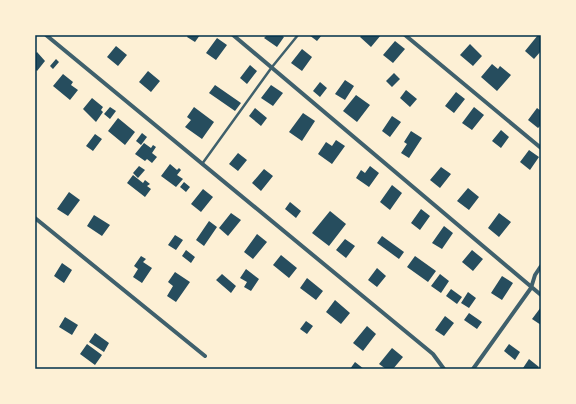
<svg xmlns="http://www.w3.org/2000/svg" width="576" height="404" viewBox="0 0 576 404" font-family="'Sofia Sans Condensed',sans-serif">
<rect width="100%" height="100%" fill="#fdf0d5"/>
<path fill="#264d5e" d="M188,35H200L195,42L187,37Z
M267,35H281L284,37L277,47L264,38Z
M309,35H322L317,41Z
M362,35H381L371,47L360,37Z
M538,35H541V51L534,59L525,51Z
M217,38L227,45L216,60L206,53Z
M395,41L405,49L393,63L383,55Z
M470,44L482,56L473,66L460,55Z
M116,46L127,55L118,66L107,57Z
M302,49L312,57L302,71L291,63Z
M37,52L45,61L37,71L35,69V54Z
M56,59L59,62L53,69L50,66Z
M492,64L498,69L500,66L511,75L497,91L481,77Z
M250,65L257,71L247,84L240,78Z
M148,71L160,81L151,92L139,82Z
M394,73L400,79L392,87L386,81Z
M63,74L73,82L71,85L78,90L70,100L53,86Z
M345,80L354,86L345,100L335,94Z
M320,82L327,88L320,97L313,91Z
M215,85L241,103L235,111L209,93Z
M271,85L283,93L273,106L261,98Z
M406,90L417,99L410,107L400,98Z
M456,92L465,99L454,113L445,106Z
M356,95L370,105L357,122L343,111Z
M92,98L103,107L101,110L103,112L96,122L83,109Z
M110,107L116,111L110,119L104,114Z
M194,107L214,122L202,139L185,127L191,120L187,117Z
M474,107L484,115L472,130L462,123Z
M255,108L267,118L261,126L249,116Z
M537,108L541,111V125L538,128L528,120Z
M303,113L315,121L302,141L289,132Z
M392,116L401,122L390,137L382,131Z
M118,118L135,132L125,145L108,131Z
M501,130L509,137L501,148L492,141Z
M411,131L422,138L409,158L401,153L407,144L404,142Z
M142,133L147,137L141,145L136,141Z
M95,134L102,139L93,151L86,146Z
M336,140L345,146L332,164L318,154L326,142L332,146Z
M144,143L151,148L153,145L156,147L152,153L157,157L152,163L147,159L145,161L135,154Z
M529,150L539,157L530,170L520,162Z
M238,153L247,160L238,171L229,164Z
M170,164L177,170L179,168L181,170L177,175L183,179L176,187L161,176Z
M139,166L145,170L138,178L133,173Z
M370,166L379,173L369,187L356,178L361,170L365,173Z
M441,167L451,174L440,188L430,180Z
M264,169L273,176L261,191L252,183Z
M133,175L143,183L145,180L150,184L147,186L151,189L145,197L127,183Z
M184,182L190,187L186,192L180,187Z
M392,185L402,193L390,210L380,202Z
M468,188L479,197L469,210L457,201Z
M203,189L213,197L201,212L191,204Z
M69,192L80,200L68,216L57,209Z
M290,202L301,211L296,218L285,209Z
M421,209L430,216L420,230L411,223Z
M330,211L346,224L329,246L312,233Z
M231,213L241,220L228,236L219,228Z
M499,213L511,222L499,237L488,228Z
M94,215L110,225L102,236L87,226Z
M209,221L217,227L204,246L196,240Z
M444,226L453,233L442,249L432,243Z
M257,234L267,242L253,259L244,252Z
M175,235L183,240L176,250L168,245Z
M382,236L404,252L399,259L377,243Z
M345,239L355,246L346,258L336,250Z
M186,250L195,257L191,263L182,256Z
M472,250L483,259L473,271L462,262Z
M281,255L297,268L289,278L273,265Z
M141,256L146,259L143,262L152,268L142,283L133,277L138,269L134,266Z
M415,256L436,271L428,282L407,267Z
M62,263L72,270L64,283L54,276Z
M377,268L386,276L377,287L368,280Z
M246,269L259,279L251,291L244,287L247,282L240,278Z
M175,272L190,282L176,302L167,296L173,286L168,282Z
M222,274L236,286L231,293L216,280Z
M440,274L449,281L441,293L431,286Z
M502,276L513,283L502,300L491,293Z
M307,278L323,291L316,300L300,288Z
M451,289L462,297L457,304L446,296Z
M468,292L476,298L469,308L461,303Z
M335,300L350,313L341,324L326,312Z
M541,307V325L532,319Z
M469,313L482,322L477,329L464,320Z
M445,316L454,323L444,336L435,330Z
M65,317L78,325L72,335L59,327Z
M306,321L313,326L307,334L300,329Z
M367,326L376,334L363,351L353,343Z
M95,333L109,343L104,352L89,342Z
M87,344L102,355L95,365L80,354Z
M509,344L520,352L515,360L504,351Z
M392,348L403,357L393,369H386L379,364Z
M529,359L539,367L537,369L523,368Z
M355,362L364,369H350Z"/>
<g fill="none" stroke-linecap="round" stroke-linejoin="round">
<path stroke="#3f606c" stroke-width="2.5" d="M202,164L272,67L298,35"/>
<path stroke="#3f606c" stroke-width="4" d="M46,35L433,354L444,369
M233,35L541,295
M405,35L541,148
M35,218L205,356
M473,369L531,288L535,275L541,266"/>
</g>
<rect width="576" height="404" fill="none" stroke="#fdf0d5" stroke-width="72"/>
<rect x="36" y="36" width="504" height="332" fill="none" stroke="#003049" stroke-width="1.5"/>
</svg>
